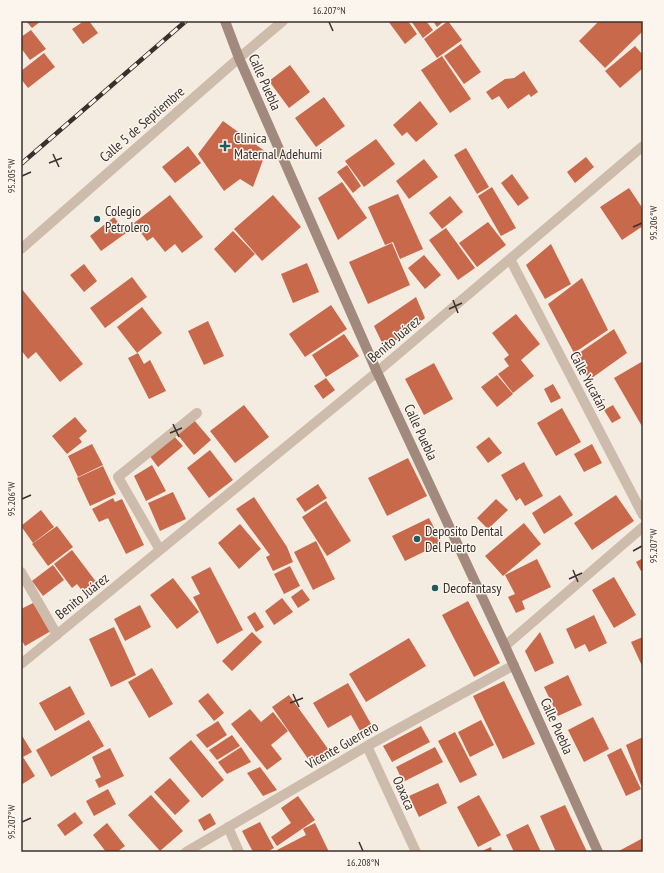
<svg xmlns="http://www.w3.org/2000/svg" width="664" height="873" viewBox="0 0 664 873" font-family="'PT Sans Narrow',sans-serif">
<rect width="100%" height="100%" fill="#f4ebe1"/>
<path fill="#c8694b" d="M26,21H41L32,28Z
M84,21H89L98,33L83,44L72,29Z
M388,21H408L417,34L405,44Z
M411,21H426L433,30L423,38Z
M433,21H444L437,27Z
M448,21L462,40L437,58L424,39Z
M599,21H641L643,23V31L605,68L579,41Z
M31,30L46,49L30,60L21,48V37Z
M461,44L481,72L464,84L444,56Z
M635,46L643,55V68L620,88L605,71Z
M44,53L55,67L28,88L21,79V71Z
M442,56L471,99L450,113L421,70Z
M290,65L310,92L289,108L269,81Z
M524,71L538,92L531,97L529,94L508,109L499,96L492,100L486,92L505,79L514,78Z
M324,97L345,126L316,147L295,118Z
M420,101L438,124L416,142L407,132L402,136L393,125Z
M223,121L266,152L253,187L240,179L224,191L198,154Z
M376,139L395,164L364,187L345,161Z
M188,146L201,163L175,183L162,167Z
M466,148L489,187L477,194L454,155Z
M586,157L594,167L575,183L567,172Z
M424,159L438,177L409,199L396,181Z
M347,165L361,186L353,193L337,172Z
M512,174L529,198L518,206L501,183Z
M342,182L367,218L338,240L318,198Z
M492,187L516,228L501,236L478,196Z
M629,188L643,209V226L622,240L600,207Z
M398,194L423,249L400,259L393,242L385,245L368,207Z
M170,195L203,237L182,253L175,244L165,252L153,237L147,241L134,223Z
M273,195L301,227L262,261L234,229Z
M450,196L463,212L442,229L429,213Z
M114,217L126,233L101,251L90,236Z
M488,222L506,245L477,267L459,243Z
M446,228L475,268L458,280L429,240Z
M233,231L255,254L235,273L214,249Z
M392,243L410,285L368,304L349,262Z
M551,244L571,284L545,299L526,265Z
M424,255L441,275L425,289L408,268Z
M307,263L319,292L293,303L281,274Z
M84,264L97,281L84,292L70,275Z
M132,277L147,297L105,328L90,308Z
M582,278L608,330L574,353L548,304Z
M21,288L83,364L60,382L36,352L28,359L21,350Z
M416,297L425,318L385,349L374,326Z
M331,305L347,329L305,357L289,334Z
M142,307L162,333L137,353L117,327Z
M516,314L540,344L521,360L534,376L513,393L498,374L509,366L504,359L509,355L492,333Z
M208,321L224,356L204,365L188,331Z
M614,329L627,353L589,380L576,355Z
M344,334L359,356L326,377L312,355Z
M138,353L144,364L150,360L166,391L149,399L128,358Z
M643,361V428L614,378Z
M434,363L453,399L424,415L405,379Z
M497,375L513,394L497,407L481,387Z
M326,378L335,390L323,399L314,386Z
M553,384L561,398L551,403L544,389Z
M244,405L269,437L235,463L210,431Z
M613,405L621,418L612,423L604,410Z
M562,408L581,442L556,456L537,423Z
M75,417L87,431L79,438L82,442L67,454L52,436Z
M194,420L211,440L194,455L177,434Z
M173,435L183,446L158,467L149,455Z
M489,437L502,453L488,463L476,447Z
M92,444L103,465L78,477L68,456Z
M592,444L602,463L584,472L574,454Z
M210,450L233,480L209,498L187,468Z
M408,458L427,496L387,516L368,478Z
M524,462L543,496L525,506L520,498L516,501L501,475Z
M152,465L166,491L146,501L134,476Z
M103,466L116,494L90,506L77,478Z
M318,484L327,498L305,512L296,499Z
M173,492L186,519L160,531L148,503Z
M560,495L573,515L544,534L532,513Z
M616,495L634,521L592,550L574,523Z
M254,497L287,547L293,562L273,571L266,557L270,555L236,509Z
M113,498L115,502L122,499L144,545L126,554L108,518L99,522L92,509Z
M496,499L508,510L488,529L477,518Z
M326,501L351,541L327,556L302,517Z
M41,510L54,527L33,543L21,526Z
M429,518L442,543L405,561L392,536Z
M524,523L541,544L503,576L485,556Z
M240,524L261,549L239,569L218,543Z
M57,526L73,547L48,566L32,544Z
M316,541L335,579L313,590L294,552Z
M72,550L97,583L83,592L77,584L72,588L54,564Z
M643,558V570L641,571L636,562Z
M537,559L551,587L522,601L525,609L516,613L508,597L515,594L505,575Z
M53,565L64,580L43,596L32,581Z
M290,566L300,586L284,594L274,574Z
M210,567L243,630L217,644L193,597L200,594L191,577Z
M614,577L636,615L614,628L592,590Z
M173,578L199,612L177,629L150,595Z
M302,589L310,600L298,608L291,597Z
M282,598L293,612L274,625L265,611Z
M468,601L500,663L474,677L442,615Z
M33,603L51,631L25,646L21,639V609Z
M140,605L151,627L125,641L114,619Z
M255,612L264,627L256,632L247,617Z
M594,615L607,643L589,652L585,644L575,649L566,629Z
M114,627L136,675L111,687L89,639Z
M252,632L262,642L232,671L222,661Z
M540,632L554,663L535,672L525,651Z
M643,637V668L631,642Z
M409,638L426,666L366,702L349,674Z
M152,668L173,704L149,718L128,682Z
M568,675L582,705L558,716L544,687Z
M504,681L535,744L503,759L473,696Z
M348,683L371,724L360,731L351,715L328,728L313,703Z
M70,686L85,714L55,731L39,703Z
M208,693L224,713L214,721L198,701Z
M289,695L331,753L313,766L272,707Z
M250,709L261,722L273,712L288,731L271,745L282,759L267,770L231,724Z
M593,717L609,749L584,762L568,730Z
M89,720L104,746L51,777L36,750Z
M481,720L494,745L470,757L458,732Z
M218,721L227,735L207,748L196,735Z
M421,726L430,742L392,762L383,746Z
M455,732L477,775L460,783L438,741Z
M21,734L32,752L23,757L35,776L21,785Z
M232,735L240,746L217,760L209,750Z
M643,737V784L641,785L626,745Z
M191,740L224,780L202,798L169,758Z
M241,747L251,762L227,774L218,762Z
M435,747L443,762L403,782L396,767Z
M110,748L124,776L99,788L95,780L101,777L92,757Z
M621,748L641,789L626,796L607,755Z
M260,767L277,790L263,796L247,773Z
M170,778L190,801L175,815L154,792Z
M438,783L447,803L419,817L409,796Z
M108,789L116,804L94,816L86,801Z
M151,795L183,831L160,851L128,815Z
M479,795L501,835L478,847L457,807Z
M298,796L315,820L277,846L271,837L291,823L281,808Z
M565,805L587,852H556L540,816Z
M75,812L83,823L65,836L57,825Z
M210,813L216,824L204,831L198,820Z
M260,822L274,848L267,852H253L242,831Z
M107,823L125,846L117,852H106L93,835Z
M315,823L329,852H278L277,850L306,835L303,829Z
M528,824L541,852H514L506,835Z
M643,838V852H617Z
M491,847L492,852H480Z"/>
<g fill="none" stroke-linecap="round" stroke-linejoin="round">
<path stroke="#cdbbac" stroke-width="10" d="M21,249L239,58L283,21
M510,259L643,515
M160,550L118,477L197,413
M21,572L57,635
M505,646L643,527
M21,664L377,372L643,146
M367,746L416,852
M228,827L239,852
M186,852L367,746L514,665"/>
<path stroke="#a18a7d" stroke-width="10" d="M225,21L239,58L377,372L505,646L598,852"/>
<defs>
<path id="rail" d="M21,164L186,21"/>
</defs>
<use href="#rail" stroke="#3b302b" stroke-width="4.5"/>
<use href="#rail" stroke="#fbf5ee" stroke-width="3" stroke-dasharray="9" stroke-linecap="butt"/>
</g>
<path fill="none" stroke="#3b302b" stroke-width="1.5" d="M329,22L333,31M53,154L59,167M49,163L62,158M22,176L31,172M633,227L642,223M453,300L458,313M449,309L462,303M173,424L179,437M170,433L182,428M22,499L31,495M633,551L642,546M573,570L578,582M569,579L582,573M293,694L299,707M290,703L303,698M22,822L31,818M359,842L363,851"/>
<g fill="#1f5a5e" stroke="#fbf5ee" stroke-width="1.5">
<path d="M223 140h4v4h4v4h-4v4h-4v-4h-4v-4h4z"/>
<circle cx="97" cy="219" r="4"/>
<circle cx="417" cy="539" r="4"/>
<circle cx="435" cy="588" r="4"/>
</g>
<g text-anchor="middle" stroke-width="3" stroke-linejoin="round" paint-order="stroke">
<g font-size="14" fill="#3b302b" stroke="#fbf5ee">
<text transform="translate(265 82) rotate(66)" y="5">Calle Puebla</text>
<text transform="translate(142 124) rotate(-41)" y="5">Calle 5 de Septiembre</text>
<text transform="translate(394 339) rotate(-40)" y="5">Benito Juárez</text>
<text transform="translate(589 381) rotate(62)" y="5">Calle Yucatán</text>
<text transform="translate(421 432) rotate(65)" y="5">Calle Puebla</text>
<text transform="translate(82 596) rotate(-39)" y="5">Benito Juárez</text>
<text transform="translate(557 726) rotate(66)" y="5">Calle Puebla</text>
<text transform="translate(342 745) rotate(-30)" y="5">Vicente Guerrero</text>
<text transform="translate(404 793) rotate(66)" y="5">Oaxaca</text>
</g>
<g font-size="14" fill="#3b302b" stroke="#fbf5ee" text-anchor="start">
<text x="234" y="143">Clinica<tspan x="234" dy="16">Maternal Adehumi</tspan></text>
<text x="105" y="216">Colegio<tspan x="105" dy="16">Petrolero</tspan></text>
<text x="425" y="536">Deposito Dental<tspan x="425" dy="16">Del Puerto</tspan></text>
<text x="443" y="593">Decofantasy</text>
</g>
</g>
<rect width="664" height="873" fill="none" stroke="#fbf5ee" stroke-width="44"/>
<rect x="22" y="22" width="620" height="829" fill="none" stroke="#3b302b" stroke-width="1.5"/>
<g font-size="10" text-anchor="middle" fill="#3b302b">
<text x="329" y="14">16.207°N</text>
<text transform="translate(11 176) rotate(-90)" y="4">95.205°W</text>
<text transform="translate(653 223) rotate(-90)" y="4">95.206°W</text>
<text transform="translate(11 499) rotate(-90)" y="4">95.206°W</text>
<text transform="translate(653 546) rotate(-90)" y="4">95.207°W</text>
<text transform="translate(11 822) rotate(-90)" y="4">95.207°W</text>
<text x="363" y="866">16.208°N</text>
</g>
</svg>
